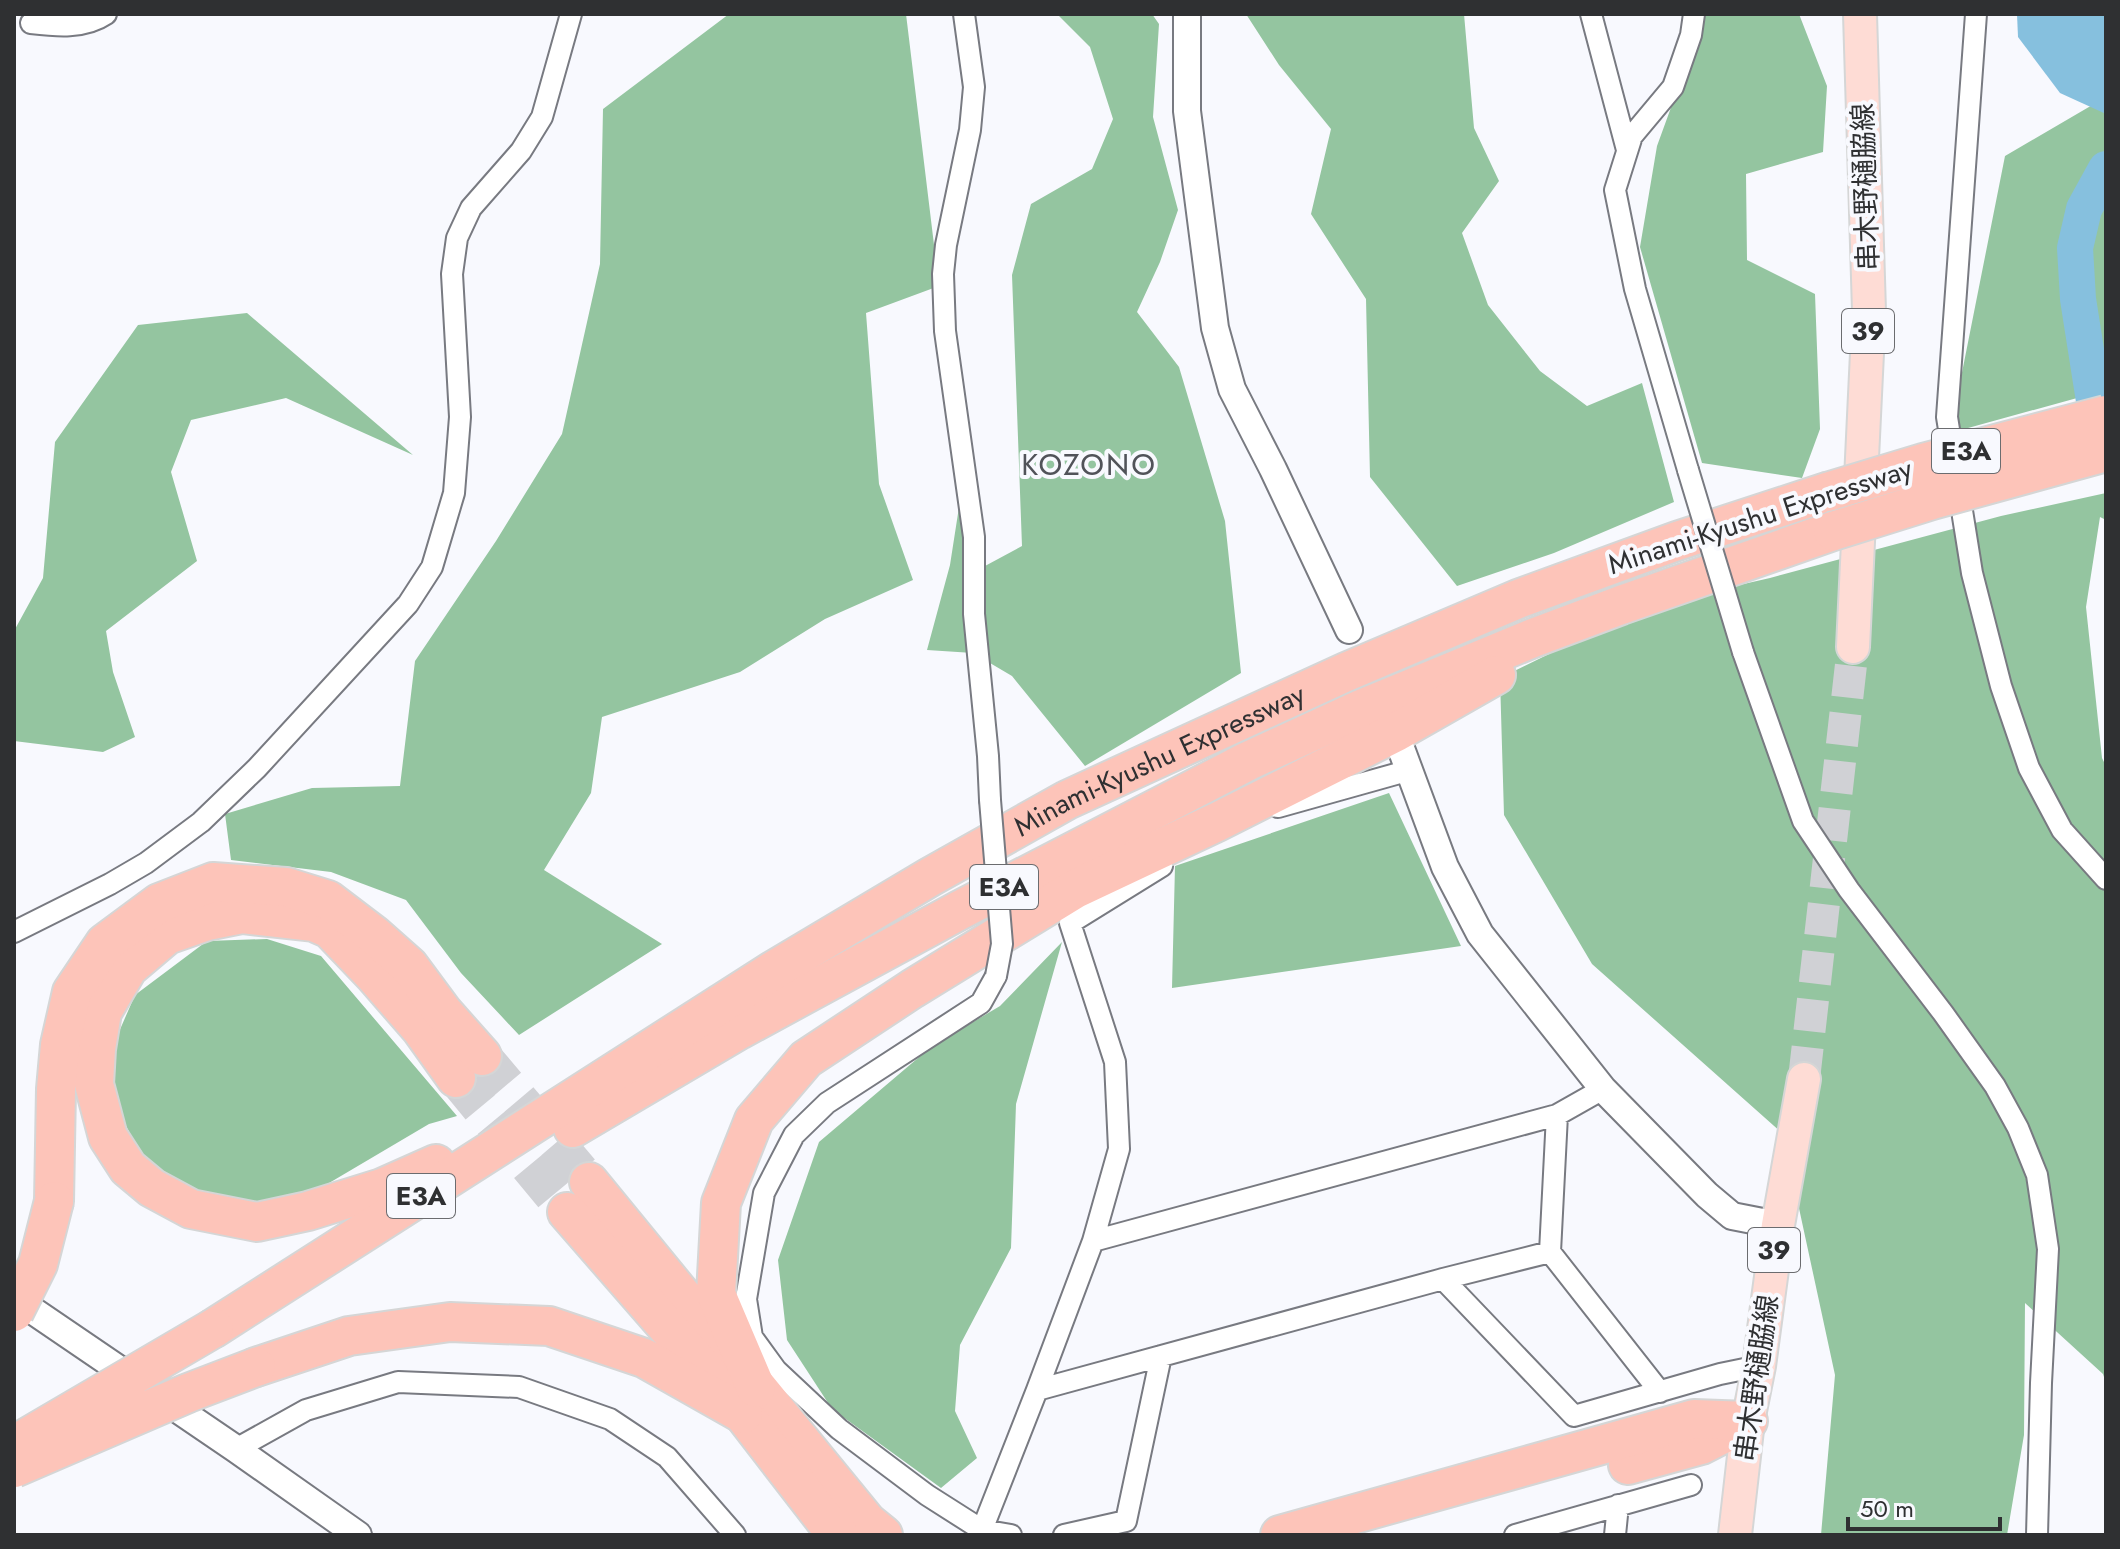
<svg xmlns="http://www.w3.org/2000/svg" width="2120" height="1549" viewBox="0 0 2120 1549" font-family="Jost,'Noto Sans JP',sans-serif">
<rect width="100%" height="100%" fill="#f8f9fe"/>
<path fill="#94c5a0" d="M729,14H906L939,286L866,313L879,484L913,580L825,619L740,672L602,717L591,793L544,870L662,944L519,1035L461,973L406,900L331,872L231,860L225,814L312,788L400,786L415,661L496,541L562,434L600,264L603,109Z
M1057,14H1152L1159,24L1153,117L1178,210L1160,262L1137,312L1179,367L1225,521L1241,673L1085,766L1012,676L973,653L927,650L950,565L966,462L985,566L1022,546L1012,275L1031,204L1092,169L1113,119L1090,47Z
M1246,14H1464L1474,128L1499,181L1462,233L1488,305L1540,371L1587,406L1642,383L1674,502L1554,553L1457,586L1370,477L1366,299L1311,214L1331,129L1279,65Z
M1705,14H1799L1827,86L1823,152L1746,174L1747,260L1815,294L1820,429L1802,478L1702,463L1640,247L1657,146Z
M2106,97V390L1950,433L2005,156Z
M247,313L413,455L286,398L191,420L171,472L197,561L106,631L113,672L135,737L103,752L14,741V631L43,578L55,442L138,325Z
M2106,493V520L2100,517L2086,607L2102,758L2106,766V1383L2103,1374L2025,1303L2024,1435L2007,1535H1821L1835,1375L1783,1134L1592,964L1504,815L1500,678L1647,606L1770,578L2001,516Z
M1389,793L1461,946L1172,988L1175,866Z
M267,939L321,956L457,1116L429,1124L324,1186L265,1205L191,1195L140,1153L108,1091L115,1041L135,995L207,941Z
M1062,942L1016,1104L1011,1248L960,1345L955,1411L977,1458L941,1488L832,1409L787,1340L778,1260L819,1142L931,1047L1000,1006Z"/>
<path fill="#86c0de" d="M2017,14H2106V114L2060,93L2018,37Z"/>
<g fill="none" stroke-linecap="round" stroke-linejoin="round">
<path stroke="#86c0de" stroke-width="36" d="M2106,169L2084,209L2075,248L2078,299L2094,401L2106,435"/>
<path stroke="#d0d1d5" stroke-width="32" stroke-dasharray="32 16" stroke-linecap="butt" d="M1804,1079L1853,647"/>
<path stroke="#d0d1d5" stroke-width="38" stroke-dasharray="38 19" stroke-linecap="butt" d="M482,1056L589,1182
M456,1078L567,1212"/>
<defs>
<path id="minor" d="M964,14L974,87L970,130L946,245L943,274L945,331L974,537V614L988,756L990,800
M1591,14L1627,150
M1976,14L1947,417L1972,573L2001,686L2029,768L2062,830L2106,879
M31,23C56,26 84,29 106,14
M1688,470L1635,289L1615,190L1632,136L1673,87L1691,35L1694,14
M1743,652L1803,821L1849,890L1943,1013L1995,1086L2018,1128L2037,1175L2048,1249L2041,1383L2037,1535
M1278,807L1410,770
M14,932L110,884L146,863L201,822L257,768L408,604L432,567L454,493L460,417L452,274L457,238L471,208L521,151L542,117L571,14
M996,976L981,1003L827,1103L794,1135L764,1193L746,1299L752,1337L776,1370L839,1429L927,1495L982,1530L1011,1535
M1557,1115L1550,1252L1660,1392
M1093,1241L1557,1115L1603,1089
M1443,1279L1574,1416L1720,1374L1759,1366
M1037,1390L1443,1279L1550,1252
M236,1449L306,1410L398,1382L519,1387L610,1419L667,1457L735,1535
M980,1535L1037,1390L1093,1241L1119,1149L1115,1062L1070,923L1162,866
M1064,1535L1126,1521L1161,1356
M1515,1535L1691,1485
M1615,1535L1618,1505"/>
<path id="tertiary" d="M1187,14V111L1215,328L1232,389L1273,469L1349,630
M1399,743L1445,867L1480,934L1603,1089L1707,1195L1732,1216L1778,1225
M14,1294L26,1306L236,1449L358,1535"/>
<path id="primary" d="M1853,647L1869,311L1860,14
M1735,1535L1748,1421L1759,1366L1778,1225L1804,1079"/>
<g id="motorway">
<path d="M573,1128L739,1030L960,910L1248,761L1361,709L1533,638L1621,605L1833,531"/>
<path d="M436,1164L382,1188L308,1211L257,1222L191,1209L152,1188L128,1168L108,1137L94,1084L96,1049L102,1012L128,968L167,935L207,921L242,914L314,922L330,929L374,975L421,1029L456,1078"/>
<path d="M589,1182L867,1522L883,1535"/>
<path d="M54,1201L56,1089L60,1045L72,992L105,943L159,903L213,882L286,887L328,900L374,935L409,966L443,1012L482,1056"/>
<path d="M567,1212L743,1414L828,1524L839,1535"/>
<path id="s1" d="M214,1328L774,970L930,877L1067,800L1346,672L1518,599L1677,541L1827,492"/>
<path d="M256,1367L349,1336L450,1322L549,1326L644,1358L743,1414"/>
<path d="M756,1388L716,1294L721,1203L754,1120L806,1059L912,989L1075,889L1217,822L1396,732L1496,675"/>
<path d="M1628,1465L1701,1445L1742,1424"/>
<path d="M1280,1535L1694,1419L1748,1421"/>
</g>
</defs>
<use href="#minor" stroke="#787a81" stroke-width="24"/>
<use href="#tertiary" stroke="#787a81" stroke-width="30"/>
<use href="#primary" stroke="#d5d6d6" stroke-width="36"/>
<use href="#motorway" stroke="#d5d6d6" stroke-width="42"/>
<use href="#minor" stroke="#fff" stroke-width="20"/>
<use href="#tertiary" stroke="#fff" stroke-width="26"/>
<use href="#primary" stroke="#fedcd5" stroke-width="32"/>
<use href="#motorway" stroke="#fdc4b9" stroke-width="38"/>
<defs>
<path id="minor-bridge" d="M1688,470L1743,652
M990,800L1002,944L996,976"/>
<path id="motorway-bridge" d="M1827,492L1923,463L2106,415
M1833,531L1932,500L2106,452
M14,1312L38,1264L54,1201
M16,1444L214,1328
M14,1468L188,1393L256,1367"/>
</defs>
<use href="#minor-bridge" stroke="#787a81" stroke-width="24" stroke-linecap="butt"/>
<use href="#motorway-bridge" stroke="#d5d6d6" stroke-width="42" stroke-linecap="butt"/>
<use href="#minor-bridge" stroke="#fff" stroke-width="20"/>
<use href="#motorway-bridge" stroke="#fdc4b9" stroke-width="38"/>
</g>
<g text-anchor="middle" stroke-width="8" stroke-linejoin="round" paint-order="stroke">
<g fill="#f8f9fe" stroke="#6b6c6f" stroke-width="2">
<rect x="1842" y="309" width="52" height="44" rx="6"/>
<rect x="1932" y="429" width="68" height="44" rx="6"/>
<rect x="970" y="865" width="68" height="44" rx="6"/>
<rect x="387" y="1174" width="68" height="44" rx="6"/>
<rect x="1748" y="1228" width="52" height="44" rx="6"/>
</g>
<g font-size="26" font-weight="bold" fill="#2f3032">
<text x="1868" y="340">39</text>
<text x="1966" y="460">E3A</text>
<text x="1004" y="896">E3A</text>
<text x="421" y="1205">E3A</text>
<text x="1774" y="1259">39</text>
</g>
<g font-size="28" fill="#2f3032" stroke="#f8f9fe">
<text transform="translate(1865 187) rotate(-92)" y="10">串木野樋脇線</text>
<text transform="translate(1760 516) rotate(-18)" y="10">Minami-Kyushu Expressway</text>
<text dy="10" stroke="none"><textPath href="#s1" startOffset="1104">Minami-Kyushu Expressway</textPath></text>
<text transform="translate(1756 1378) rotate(-82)" y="10">串木野樋脇線</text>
</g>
<g font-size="30" letter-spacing="2" fill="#515359" stroke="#f8f9fe">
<text x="1089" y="475">KOZONO</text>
</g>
</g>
<rect width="2120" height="1549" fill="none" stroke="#2f3032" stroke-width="32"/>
<path d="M1848 1517v12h152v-12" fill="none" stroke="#2f3032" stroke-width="4"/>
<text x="1860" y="1517" font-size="24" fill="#2f3032" stroke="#f8f9fe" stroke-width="6" paint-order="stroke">50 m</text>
</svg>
